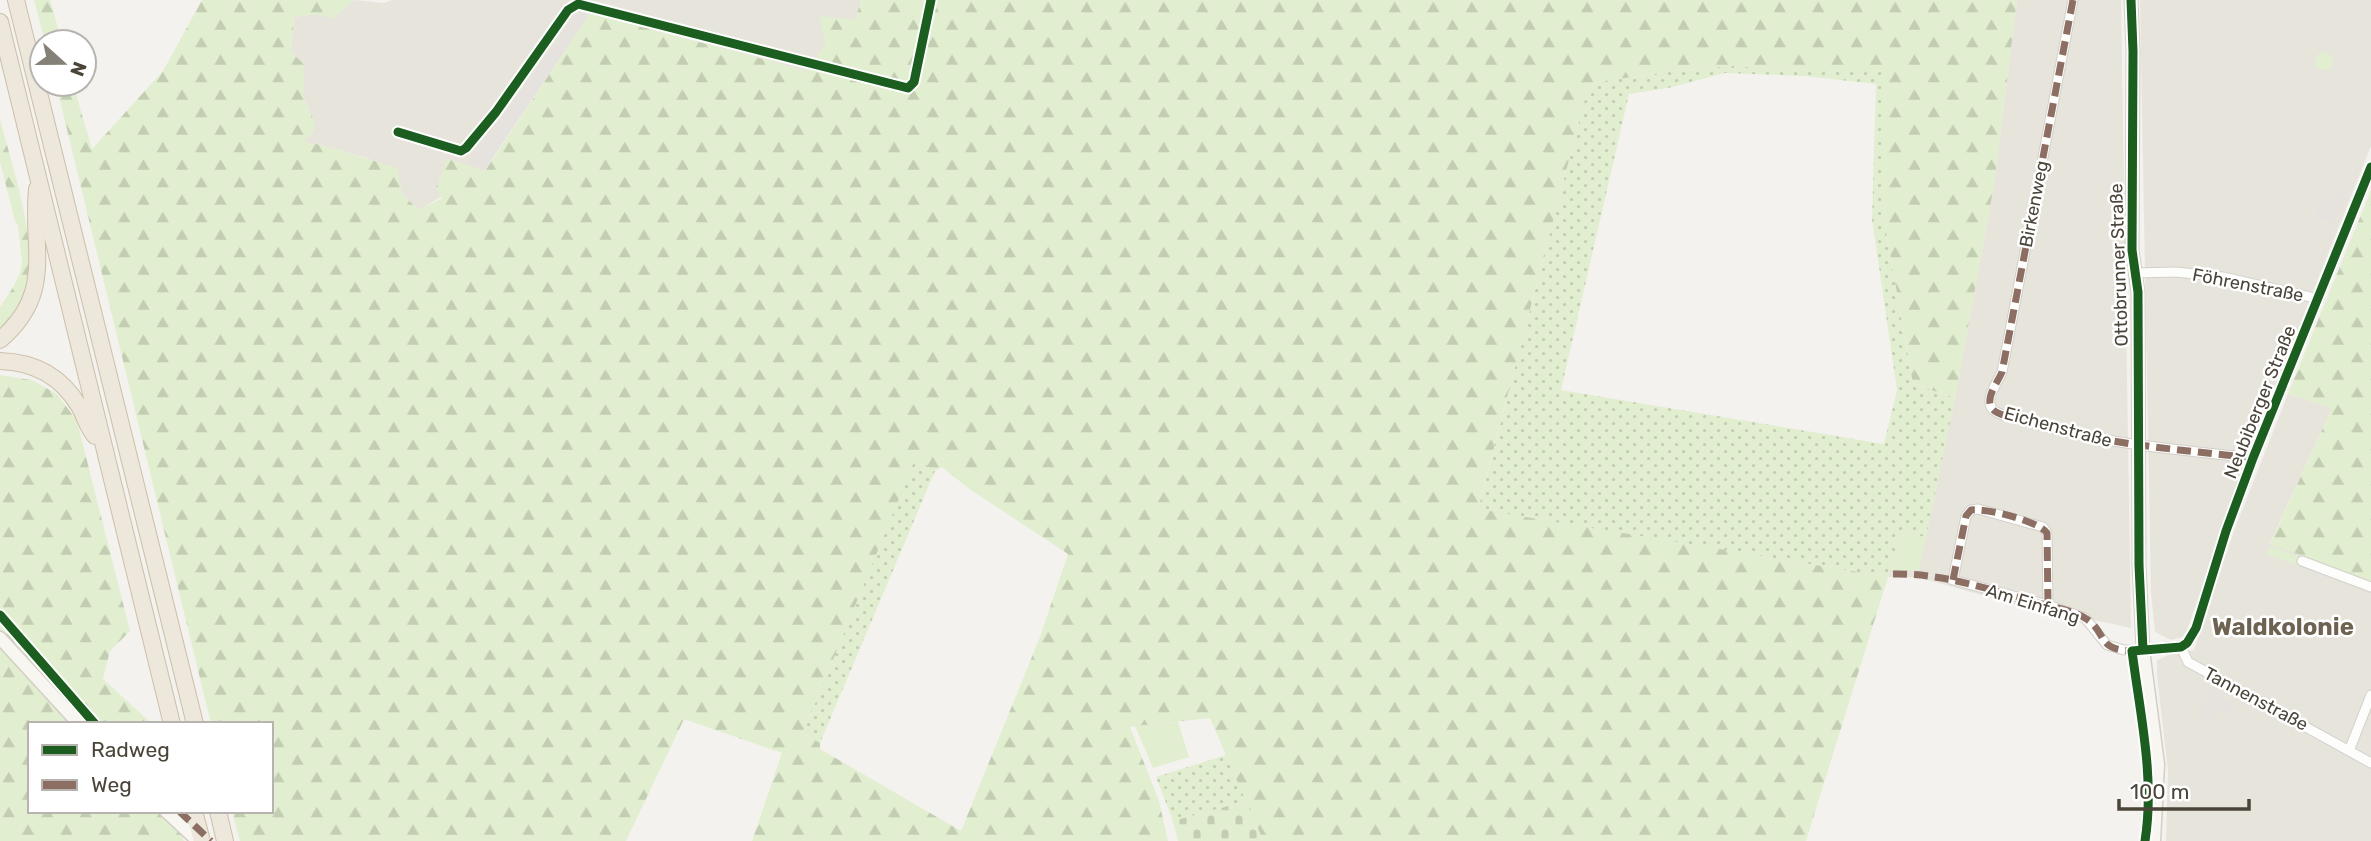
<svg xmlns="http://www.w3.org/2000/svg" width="2371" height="841" viewBox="0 0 2371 841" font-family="Rubik,sans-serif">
<defs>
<pattern id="grass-dots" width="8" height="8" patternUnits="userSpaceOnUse" patternTransform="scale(1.75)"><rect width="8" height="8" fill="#e1eecf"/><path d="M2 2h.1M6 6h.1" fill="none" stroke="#c3cdb2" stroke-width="1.8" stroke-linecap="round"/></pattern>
<pattern id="forest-firs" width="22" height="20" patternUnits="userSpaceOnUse" patternTransform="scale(1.75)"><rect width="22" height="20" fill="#e1eecf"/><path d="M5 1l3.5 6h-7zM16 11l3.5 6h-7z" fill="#c3cdb2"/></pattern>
<pattern id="cemetery-stones" width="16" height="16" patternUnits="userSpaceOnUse" patternTransform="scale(1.75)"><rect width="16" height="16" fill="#e1eecf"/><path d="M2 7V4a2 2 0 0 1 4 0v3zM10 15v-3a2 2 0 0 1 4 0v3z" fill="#c3cdb2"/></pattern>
</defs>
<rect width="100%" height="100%" fill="#f4f2ee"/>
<path fill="#e7e4dc" d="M354,0L384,3L392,0H861L855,20L826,44L807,71L590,13L484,171L419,210L402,194L398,180L369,159L321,145L303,143L314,120L304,99V64L291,52L294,17L317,14L332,18Z
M2017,0H2121L2131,628L2094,620L2075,621L1917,577H1888L1899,532L1926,536L1955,398L1994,185Z
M2140,0H2371V146L2250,449L2187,630L2182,637L2171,640L2155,632L2151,593Z
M2288,394L2332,408L2270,543L2371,581V841H2166L2168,771L2157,675V660L2174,653L2194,650L2234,531Z"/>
<path fill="url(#grass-dots)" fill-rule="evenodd" d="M1734,66L1814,71H1884V219L1913,384L1955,398L1926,537L1899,533L1888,577L1478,510L1589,83L1682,70ZM1725,73L1804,76L1876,84L1872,219L1897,390L1884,444L1561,390L1629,94L1668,88Z
M916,456L935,471L820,743L803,733Z
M1226,755L1247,801L1173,821L1156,777Z"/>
<path fill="url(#forest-firs)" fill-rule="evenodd" d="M34,0H50L62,42H45Z
M202,0H354L332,19L317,14L294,17L291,52L304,64V99L314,120V132L304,142L321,145L397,168L402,194L419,210L442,198L436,188L447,159L485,171L590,13L807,71L826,44L819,16L855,20L861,0H2017L1994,185L1955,398L1913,384L1884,219V71H1814L1734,66L1682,70L1589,83L1478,509L1888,577L1806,841H1263L1210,718L1130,727L1159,801L1168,841H752L782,753L684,719L626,841H240L232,811H271V724H211L56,84H73L92,149L163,71ZM916,457L935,471L942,467L968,488L1068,554L1040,637L961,831L820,749V743L803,733Z
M0,119C12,167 39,241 26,288C21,304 10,317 0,329V307L12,289L20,273L22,262L18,225L15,221L0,162Z
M2371,190V581L2270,544L2332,408L2288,394Z
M0,375L32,380L57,394L77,421L130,631L110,651L103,679L152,724H30V811H171L184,841H0Z"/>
<path fill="url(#cemetery-stones)" d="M1247,801L1263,841H1178L1173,821Z"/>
<path fill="#e1eecf" d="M2315 61a9 9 0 1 1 18 0a9 9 0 1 1-18 0Z
M1900,533L1926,537L1919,570H1890Z
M2270,546L2299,557L2296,565L2267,554Z
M1178,722L1189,757L1153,768L1135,726Z"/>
<path fill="#e6e3df" d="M580,10L590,13L484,171L469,162Z
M2339,189L2347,193L2334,224L2315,216L2322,197L2334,201Z
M2211,688L2215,695L2222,692L2221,698L2234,703L2230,716L2216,711L2212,721L2199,716Z"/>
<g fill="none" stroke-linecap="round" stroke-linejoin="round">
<defs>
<path id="minor" d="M2073,0L2002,372C1998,382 1986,396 1991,407C1995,415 2012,417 2020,419C2096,444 2175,449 2253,458
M398,132L461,151L466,148L496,112L568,10L578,4L908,88L914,82L931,0
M2135,273L2176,272L2223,277L2319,299
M2302,561L2371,587
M2048,605L2047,533L2043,527L1978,509L1971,510L1966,516L1953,580L2048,605L2085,618L2107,645L2124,650H2143
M2181,647L2188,662L2371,763
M2349,751L2371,695"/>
<path id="tertiary" d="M2143,650L2181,647L2187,643L2196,628L2226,531L2253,458L2371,167"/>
<path id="secondary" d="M2131,0L2133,51L2132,250L2138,292L2139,565L2143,650L2158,764L2154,841
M0,638L79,724
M166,811L198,841"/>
<path id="motorway" d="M16,0L195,724
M0,22L172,724
M0,340C55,293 31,249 37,189
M0,361C35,362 61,376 79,406C85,416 87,427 95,436
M194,811L202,841
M218,811L225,841"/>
</defs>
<use href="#minor" stroke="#d2d0cb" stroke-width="11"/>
<use href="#tertiary" stroke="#d2d0cb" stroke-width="13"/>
<use href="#secondary" stroke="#d3cfc5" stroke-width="15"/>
<use href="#motorway" stroke="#ccbfa9" stroke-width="18"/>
<use href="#minor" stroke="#fdfdfc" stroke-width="9"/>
<use href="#tertiary" stroke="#fdfdfc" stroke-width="10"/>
<use href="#secondary" stroke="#f7f6f1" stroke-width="12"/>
<use href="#motorway" stroke="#ede8db" stroke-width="16"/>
<path stroke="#8d6e63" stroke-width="7" stroke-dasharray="14 7" stroke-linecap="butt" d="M2073,0L2002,372C1998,382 1986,396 1991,407C1995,415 2012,417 2020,419C2096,444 2175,449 2253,458
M1893,574C1942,573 1988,589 2034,602C2048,606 2073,610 2085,618C2109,633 2094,651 2136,651
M1953,580L1966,516L1971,510C1986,508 2039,521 2047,533L2048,605
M179,811L211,841"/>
<defs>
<path id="cycleway" d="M2131,0L2133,51L2132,250L2138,292L2139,565L2143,650
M398,132L461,151L466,148L496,112L568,10L578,4L908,88L914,82L931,0
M0,615L95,724
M2145,841C2155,777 2140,714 2132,651L2181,647L2187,643L2196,628L2226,531L2253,458L2371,167"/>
</defs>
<use href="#cycleway" stroke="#fff" stroke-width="13"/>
<use href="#cycleway" stroke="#1b5e20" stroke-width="9"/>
</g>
<g text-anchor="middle" stroke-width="5" stroke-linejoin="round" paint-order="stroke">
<g font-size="18" fill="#4b4439" stroke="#fff">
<text transform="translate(2034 204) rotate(-79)" y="6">Birkenweg</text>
<text transform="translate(2119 265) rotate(-92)" y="6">Ottobrunner Straße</text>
<text transform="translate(2248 285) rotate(11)" y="6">Föhrenstraße</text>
<text transform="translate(2260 402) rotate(-68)" y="6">Neubiberger Straße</text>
<text transform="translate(2058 427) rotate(15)" y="6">Eichenstraße</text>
<text transform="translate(2033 604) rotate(17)" y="6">Am Einfang</text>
<text transform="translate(2256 699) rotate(28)" y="6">Tannenstraße</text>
</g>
<g font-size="24" font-weight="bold" fill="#6e6250" stroke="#fff">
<text x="2283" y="635">Waldkolonie</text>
</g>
</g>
<rect x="28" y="722" width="245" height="91" fill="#ffffff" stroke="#b7b4b0" stroke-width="2"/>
<rect x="42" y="745" width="35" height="10" fill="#1b5e20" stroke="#b7b4b0" stroke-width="2"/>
<text x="91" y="757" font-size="21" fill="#4b4439">Radweg</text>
<rect x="42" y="780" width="35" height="10" fill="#8d6e63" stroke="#b7b4b0" stroke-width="2"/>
<text x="91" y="792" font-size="21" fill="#4b4439">Weg</text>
<g transform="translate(63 63) rotate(111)"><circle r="33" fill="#ffffff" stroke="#b7b4b0" stroke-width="2"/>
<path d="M0-5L12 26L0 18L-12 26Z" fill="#868178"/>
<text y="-10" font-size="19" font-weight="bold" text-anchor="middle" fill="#4b4439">N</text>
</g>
<path d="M2119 799v10h130v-10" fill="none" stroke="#4b4439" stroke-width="3.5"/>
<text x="2130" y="799" font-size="21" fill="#4b4439" stroke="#ffffff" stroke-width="5" paint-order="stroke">100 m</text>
</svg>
